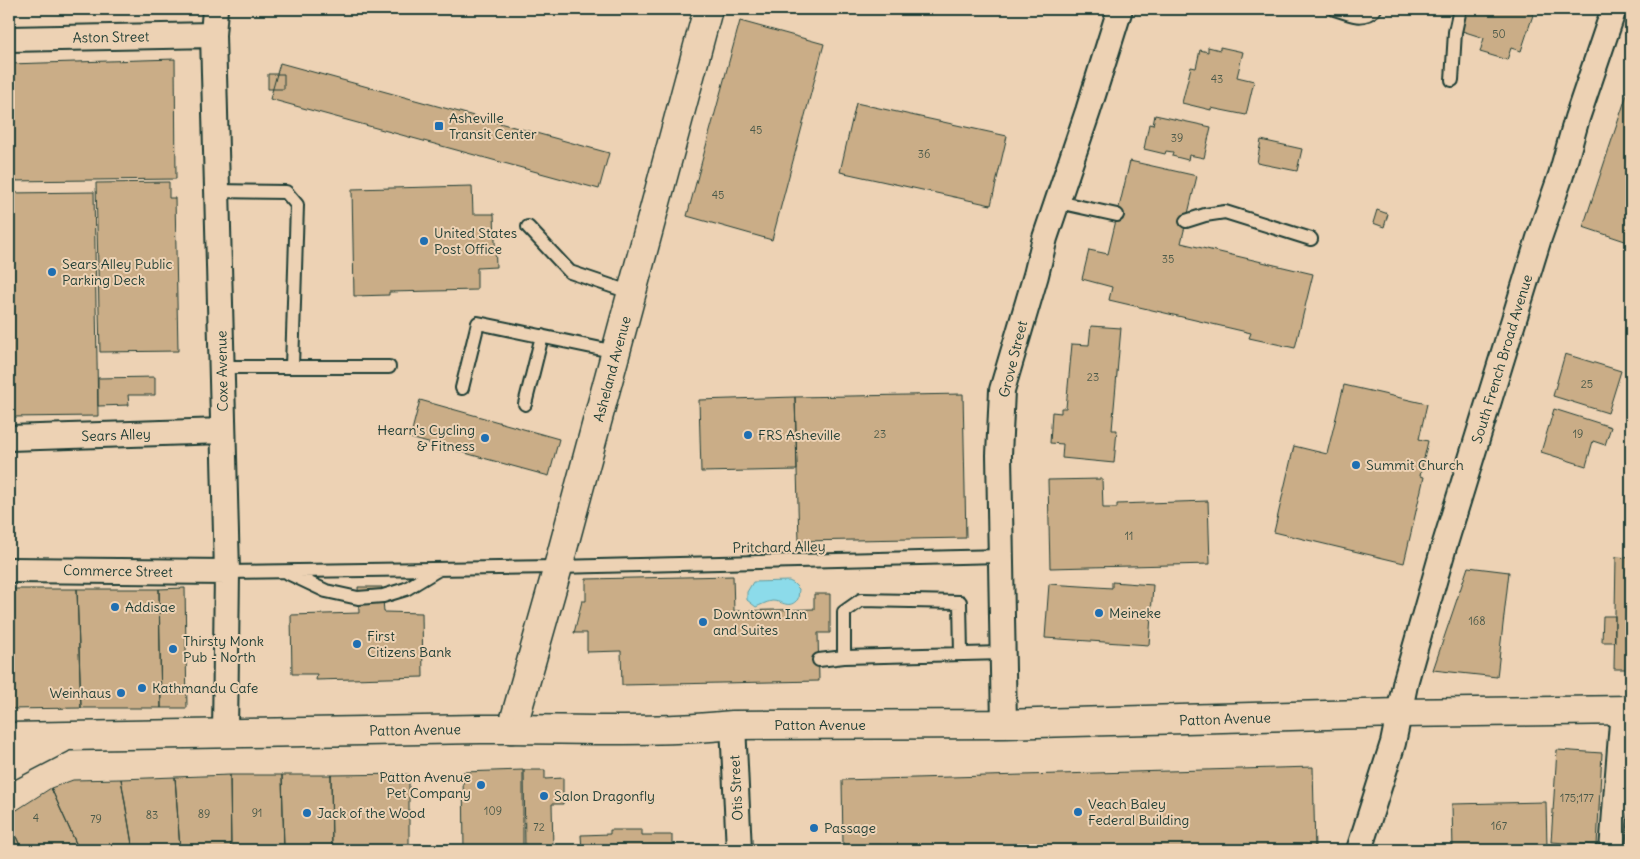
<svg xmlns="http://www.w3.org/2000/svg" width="1640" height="859" viewBox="0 0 1640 859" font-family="Delius,sans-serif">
<rect width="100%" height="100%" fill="#edd2b4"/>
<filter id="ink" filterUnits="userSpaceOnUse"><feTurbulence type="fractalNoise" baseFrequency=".02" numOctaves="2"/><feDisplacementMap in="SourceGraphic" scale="10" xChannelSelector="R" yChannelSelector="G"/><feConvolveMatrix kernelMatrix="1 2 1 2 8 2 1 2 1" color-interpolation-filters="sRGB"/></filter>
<g filter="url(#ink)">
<path fill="#8cdbea" stroke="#609ca1" d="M789,581L793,583L799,589L798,599C789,610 783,601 772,601C766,602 761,605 756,607L747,600V592L753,582Z"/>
<path fill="#caad87" stroke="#1f3d34" d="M1466,9H1535L1521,51L1511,48L1507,60L1480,52L1484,38L1459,30Z
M740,21L824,44L772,240L687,216Z
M1208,47L1220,50V47L1243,52L1237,77L1254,81L1246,115L1211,108V110L1182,103L1191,67L1196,68L1200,50L1208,52Z
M175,59L176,179L9,181V64Z
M280,63L609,153L599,189L270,99Z
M268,74H284V89H268Z
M1631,82V243L1583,227Z
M856,103L1007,136L991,205L840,172Z
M1155,115L1211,127L1204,158L1189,155L1188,160L1172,156L1173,152L1166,151L1165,154L1144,149L1149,124L1153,125Z
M1261,140L1302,149L1297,171L1257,163Z
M1130,161L1197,176L1181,243L1313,274L1295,348L1249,338L1251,333L1109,300L1112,287L1082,279L1089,250L1108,254Z
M169,182V198H175L178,351L100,352L96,183Z
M472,186L473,214H494L496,267L477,268V290L389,292V295L354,296L352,189Z
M94,192L98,416L9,417V193Z
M1377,210L1388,214L1384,227L1373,223Z
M1091,326L1121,328L1112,430H1117L1114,463L1062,458L1063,444L1050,443L1052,412L1061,413V408H1066L1072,344L1089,345Z
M1565,354L1621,371L1608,413L1553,396Z
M155,377V395H128L129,405L98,406V378Z
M1344,385L1427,404L1419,439L1428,441L1420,476L1424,477L1404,563L1274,532L1294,446L1327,454Z
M963,394L966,538L799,541L795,397Z
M795,397L797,470L701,472L699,400Z
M420,400L559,439L549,476L410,438Z
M1554,409L1611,427L1605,445L1593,441L1586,466L1541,452Z
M1102,479L1103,508H1117V504L1208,501L1210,564L1050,568L1048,480Z
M1616,557L1631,558V669H1614Z
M1468,567L1509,572L1497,677L1433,670Z
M733,576L734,611L814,609V594H830V633H818L819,681L622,685L621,651L587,652V633H574L582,601H586V579Z
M1112,582L1153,585L1149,645L1045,638L1049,584L1112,588Z
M358,587H382L384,612L422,613L423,677L316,680L317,674H292L291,615L359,613Z
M185,588L187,708H161L159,589Z
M9,589H77L81,708L9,709Z
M77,589H159L161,708H81Z
M1603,616H1615V642H1602Z
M1557,750L1602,753L1597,845L1551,842Z
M1313,767L1315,850H881V845L843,846L842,780Z
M523,770V850H464L463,772Z
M524,770H545V779L563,778V804H552L553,850H525Z
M409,774V850H332L331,775Z
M230,775H282L284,850H231Z
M230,775L231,850H180L175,777Z
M282,775H331L332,850H284Z
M175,777L180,850H133L121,779Z
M121,779L133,850H79L51,788L73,780Z
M51,788L79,850H22L9,821V815Z
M1546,802L1547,847L1509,848V850H1453L1452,804Z
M9,821L22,850H9Z
M610,830H642V835H672V850H582L581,835L610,834Z"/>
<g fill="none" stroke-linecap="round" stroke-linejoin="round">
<defs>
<path id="service" d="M1334,9C1350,13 1361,22 1375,9
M1452,80L1455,32L1460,9
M218,191L286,192L297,205L292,367H389
M1058,202L1117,215
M1186,221L1205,215L1225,212L1311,239
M528,227L570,272L632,293
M222,367H292
M462,388L478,323L616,352
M525,404L542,336
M227,572L558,567L1001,556
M288,573L326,591L358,598L383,596L406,589L439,569
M844,657V612L861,600L960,602L961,654
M819,660L844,657L1003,653"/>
<path id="minor" d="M215,9L213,35L227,572L225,733
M9,39L213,35
M9,438L223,431
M9,570L227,572
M1004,724L999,455L1002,390L1036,275L1045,238L1088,111L1120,9
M733,725L739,850
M1359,850L1393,743L1406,680L1443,550L1539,238L1561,175L1577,118L1614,9
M1612,850L1623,710"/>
<path id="secondary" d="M512,729L558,567L708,9"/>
<path id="primary" d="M9,737C166,735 323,731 480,729C564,728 649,734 733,725L1004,724L1399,713L1631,710
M9,766L61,739"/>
</defs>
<use href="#service" stroke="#1f3d34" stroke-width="16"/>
<use href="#minor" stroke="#1f3d34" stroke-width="28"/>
<use href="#secondary" stroke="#1f3d34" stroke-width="31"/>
<use href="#primary" stroke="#1f3d34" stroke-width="31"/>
<use href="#service" stroke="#edd2b4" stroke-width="12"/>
<use href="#minor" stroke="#edd2b4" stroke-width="24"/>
<use href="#secondary" stroke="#edd2b4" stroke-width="28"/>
<use href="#primary" stroke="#edd2b4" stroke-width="28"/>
</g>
</g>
<g fill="#1f6fb2" stroke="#edd2b4" stroke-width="2">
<rect x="434" y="121" width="10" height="10" rx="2.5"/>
<circle cx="424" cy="241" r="5"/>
<circle cx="52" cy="272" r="5"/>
<circle cx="748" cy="435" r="5"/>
<circle cx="485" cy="438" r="5"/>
<circle cx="1356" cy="465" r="5"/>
<circle cx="115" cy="607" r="5"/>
<circle cx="1099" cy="613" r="5"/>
<circle cx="703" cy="622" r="5"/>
<circle cx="357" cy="644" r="5"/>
<circle cx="173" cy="649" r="5"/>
<circle cx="142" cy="688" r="5"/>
<circle cx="121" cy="693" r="5"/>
<circle cx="481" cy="785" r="5"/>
<circle cx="544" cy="796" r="5"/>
<circle cx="1078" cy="812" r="5"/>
<circle cx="307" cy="813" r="5"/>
<circle cx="814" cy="828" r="5"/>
</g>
<g text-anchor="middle" stroke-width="4" stroke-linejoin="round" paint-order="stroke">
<g font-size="11" fill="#4a5949">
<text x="1499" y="38">50</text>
<text x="1217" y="83">43</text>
<text x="756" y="134">45</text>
<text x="1177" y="142">39</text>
<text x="924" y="158">36</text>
<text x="718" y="199">45</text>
<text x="1168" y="263">35</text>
<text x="1093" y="381">23</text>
<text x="1587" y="388">25</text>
<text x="880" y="438">23</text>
<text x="1578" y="438">19</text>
<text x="1129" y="540">11</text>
<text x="1477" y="625">168</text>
<text x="1577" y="802">175;177</text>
<text x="493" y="815">109</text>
<text x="257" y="817">91</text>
<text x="204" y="818">89</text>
<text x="152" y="819">83</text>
<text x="36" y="822">4</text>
<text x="96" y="823">79</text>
<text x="1499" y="830">167</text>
<text x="539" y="831">72</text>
</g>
<g font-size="14" fill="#1f3d34" stroke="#edd2b4">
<text transform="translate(111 37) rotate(-1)" y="5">Aston Street</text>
<text transform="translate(1013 359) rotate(-76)" y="5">Grove Street</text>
<text transform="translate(1502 359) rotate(-73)" y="5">South French Broad Avenue</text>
<text transform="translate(612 369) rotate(-75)" y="5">Asheland Avenue</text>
<text transform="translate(222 371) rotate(-91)" y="5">Coxe Avenue</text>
<text transform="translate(116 435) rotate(-2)" y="5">Sears Alley</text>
<text transform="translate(779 547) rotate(-1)" y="5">Pritchard Alley</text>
<text transform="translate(118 571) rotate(1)" y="5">Commerce Street</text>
<text transform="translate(1225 719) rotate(-2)" y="5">Patton Avenue</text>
<text x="820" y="730">Patton Avenue</text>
<text transform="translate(415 730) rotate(-1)" y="5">Patton Avenue</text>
<text transform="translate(736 788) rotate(-93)" y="5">Otis Street</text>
</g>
<g font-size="14" fill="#1f3d34" stroke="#edd2b4" text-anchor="start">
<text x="449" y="123">Asheville<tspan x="449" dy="16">Transit Center</tspan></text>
<text x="434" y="238">United States<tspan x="434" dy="16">Post Office</tspan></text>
<text x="62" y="269">Sears Alley Public<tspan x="62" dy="16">Parking Deck</tspan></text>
<text x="475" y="435" text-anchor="end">Hearn's Cycling<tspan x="475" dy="16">&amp; Fitness</tspan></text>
<text x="758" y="440">FRS Asheville</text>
<text x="1366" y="470">Summit Church</text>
<text x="125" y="612">Addisae</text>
<text x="1109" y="618">Meineke</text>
<text x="713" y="619">Downtown Inn<tspan x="713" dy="16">and Suites</tspan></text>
<text x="367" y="641">First<tspan x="367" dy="16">Citizens Bank</tspan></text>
<text x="183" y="646">Thirsty Monk<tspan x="183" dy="16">Pub - North</tspan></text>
<text x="152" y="693">Kathmandu Cafe</text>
<text x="111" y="698" text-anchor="end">Weinhaus</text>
<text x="471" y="782" text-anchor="end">Patton Avenue<tspan x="471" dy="16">Pet Company</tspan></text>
<text x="554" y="801">Salon Dragonfly</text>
<text x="1088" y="809">Veach Baley<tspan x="1088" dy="16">Federal Building</tspan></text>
<text x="317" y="818">Jack of the Wood</text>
<text x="824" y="833">Passage</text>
</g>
</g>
<rect width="1640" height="859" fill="none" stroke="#edd2b4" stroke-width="30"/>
<rect x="15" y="15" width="1610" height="829" fill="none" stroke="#1f3d34" stroke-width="2" filter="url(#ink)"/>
</svg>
